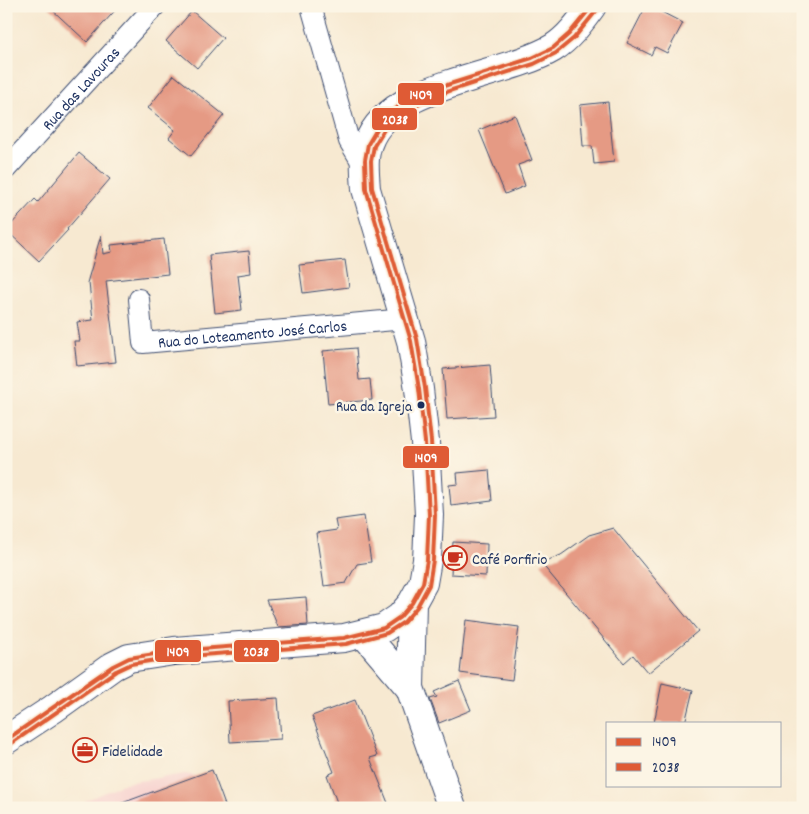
<svg xmlns="http://www.w3.org/2000/svg" width="809" height="814" viewBox="0 0 809 814" font-family="Dekko,sans-serif">
<rect width="100%" height="100%" fill="#fcf5e5"/>
<filter id="ink" filterUnits="userSpaceOnUse"><feTurbulence type="fractalNoise" baseFrequency=".02" numOctaves="2"/><feDisplacementMap in="SourceGraphic" scale="10" xChannelSelector="R" yChannelSelector="G"/><feConvolveMatrix kernelMatrix="1 2 1 2 8 2 1 2 1" color-interpolation-filters="sRGB"/></filter>
<filter id="wash" filterUnits="userSpaceOnUse"><feTurbulence type="fractalNoise" baseFrequency=".0096" numOctaves="4" result="noise"/><feDisplacementMap in="SourceGraphic" scale="20" xChannelSelector="R" yChannelSelector="G"/><feGaussianBlur stdDeviation="1.12" result="paint"/><feColorMatrix in="noise" values="0 0 0 0 0 0 0 0 0 0 0 0 0 0 0 0 0 1.4 0 .05"/><feComposite in="paint" operator="in"/></filter>
<g filter="url(#wash)">
<rect width="100%" height="100%" fill="#f7e9d1"/>
<path fill="#f7d0ce" d="M185,774L210,778L216,808H87L85,801L125,783Z"/>
<g id="blocks">
<path fill="#e59a84" d="M48,6H119L87,42Z
M646,6H650L683,23L667,53L655,47L651,55L627,43Z
M192,11L223,38L197,68L166,41Z
M174,75L224,115L191,156L169,138L175,130L148,108Z
M608,102L614,162L594,164L592,146H583L580,105Z
M515,115L532,160L518,165L525,186L505,194L479,130Z
M79,153L110,179L67,229L68,230L39,261L6,230L35,199L38,202Z
M101,235L103,254L112,252L111,245L164,239L168,274L106,281L116,362L77,366L74,341H80L77,322L93,320L89,283H87Z
M249,251L251,273L238,275L242,310L215,313L209,255Z
M345,260L349,287L303,293L299,265Z
M356,348L359,380L370,379L372,400L328,404L323,351Z
M490,365L494,416L447,419L443,369Z
M489,470L492,501L451,506L449,485L458,484L457,473Z
M364,516L371,562L357,564L346,583L324,586L316,533L337,530L335,520Z
M613,528L698,631L648,673L633,655L624,663L541,563L561,555L589,535Z
M453,542L487,544L486,576L451,574Z
M306,597L308,625L278,627L267,600Z
M466,620L519,627L512,680L460,673Z
M459,681L471,710L439,723L430,699L437,697L434,692Z
M662,683L693,690L685,723H654Z
M278,698L281,739L230,742L228,701Z
M355,700L377,756L370,758L390,808H339L327,775L334,772L312,716Z
M212,770L226,808H114V806Z"/>
</g>
</g>
<g filter="url(#ink)">
<use href="#blocks" fill-opacity="0" stroke="#3c4b6f" stroke-width="1"/>
<g fill="none" stroke-linecap="round" stroke-linejoin="round">
<defs>
<g id="minor">
<path d="M311,6L349,141L364,166"/>
<path id="s1" d="M6,169L155,6"/>
<path id="s2" d="M139,299L143,343L405,319"/>
</g>
<path id="secondary" d="M412,603L410,688L452,808
M364,634L410,688
M6,740L53,709L113,666L129,658L174,651L344,638L384,628L400,617L412,603L423,583L427,560L429,515L425,442L419,389L411,341L366,189C365,174 363,158 368,144C388,83 504,77 553,48C569,38 581,21 592,6"/>
</defs>
<use href="#minor" stroke="#3c4b6f" stroke-width="22"/>
<use href="#secondary" stroke="#3c4b6f" stroke-width="30"/>
<use href="#minor" stroke="#fff" stroke-width="20"/>
<use href="#secondary" stroke="#fff" stroke-width="28"/>
<defs>
<path id="bus-1" d="M6,740L113,666L129,658L174,651L344,638L384,628L400,617L412,603L423,583L427,560L429,515L425,442L419,389L411,341L366,189L365,160L368,144L380,124L398,107L422,94L450,84L532,58L553,48L569,34L592,6"/>
<path id="bus-2" d="M9,745L116,671L131,664L175,657L346,644L387,633L404,622L417,607L429,585L433,560L435,515L431,441L425,388L417,339L372,188L371,161L374,146L385,128L402,113L425,100L452,90L534,64L556,53L574,38L597,10"/>
</defs>
<use href="#bus-1" stroke="#fcf5e5" stroke-width="8"/>
<use href="#bus-2" stroke="#fcf5e5" stroke-width="8"/>
<use href="#bus-1" stroke="#df5b35" stroke-width="4"/>
<use href="#bus-2" stroke="#df5b35" stroke-width="4"/>
</g>
</g>
<defs>
<symbol id="cafe-ring" viewBox="-11 -11 22 22"><circle r="9.5" fill="#fcf5e5" stroke="#c8321e" stroke-width="1.5"/><path d="M-5.5-4.5H6V0H3Q3 3.5 0 3.5H-2.5Q-5.5 3.5-5.5 0ZM3-3.2v2h1.7v-2ZM-6 4.5H4V6H-6Z" fill="#c8321e"/></symbol>
<symbol id="office-ring" viewBox="-11 -11 22 22"><circle r="9.5" fill="#fcf5e5" stroke="#c8321e" stroke-width="1.5"/><path d="M-6-3h4V-5.5h4V-3h4V5H-6ZM-1-4.5V-3h2v-1.5ZM-6 0V1H6V0Z" fill="#c8321e"/></symbol>
</defs>
<g fill-rule="evenodd">
<use href="#cafe-ring" x="441" y="544" width="28" height="28"/>
<use href="#office-ring" x="71" y="736" width="28" height="28"/>
</g>
<circle fill="#1b2f5e" stroke="#fcf5e5" stroke-width="2" cx="421" cy="405" r="4.5"/>
<g text-anchor="middle" stroke-width="5" stroke-linejoin="round" paint-order="stroke">
<g font-size="15" fill="#1b2f5e" stroke="#fcf5e5" text-anchor="end">
<text x="412" y="411">Rua da Igreja</text>
</g>
<g font-size="16" fill="#1b2f5e" stroke="#fcf5e5">
<text dy="6" stroke="none"><textPath href="#s1" startOffset="110">Rua das Lavouras</textPath></text>
<text dy="6" stroke="none"><textPath href="#s2" startOffset="154">Rua do Loteamento José Carlos</textPath></text>
</g>
<g font-size="16" fill="#1b2f5e" stroke="#fcf5e5" text-anchor="start">
<text x="472" y="564">Café Porfirio</text>
<text x="102" y="756">Fidelidade</text>
</g>
</g>
<g stroke="#fcf5e5" stroke-width="2">
<rect x="397" y="82" width="48" height="24" rx="5" fill="#df5b35"/>
<rect x="371" y="107" width="47" height="24" rx="5" fill="#df5b35"/>
<rect x="402" y="445" width="48" height="24" rx="5" fill="#df5b35"/>
<rect x="154" y="639" width="48" height="24" rx="5" fill="#df5b35"/>
<rect x="233" y="639" width="47" height="24" rx="5" fill="#df5b35"/>
</g>
<g font-size="14" text-anchor="middle" font-weight="bold" fill="#fff">
<text x="421" y="99">1409</text>
<text x="395" y="124">2038</text>
<text x="426" y="462">1409</text>
<text x="178" y="656">1409</text>
<text x="256" y="656">2038</text>
</g>
<rect width="809" height="814" fill="none" stroke="#fcf5e5" stroke-width="25"/>
<rect x="606" y="722" width="175" height="65" fill="#fcf5e5" stroke="#a2a6af"/>
<rect x="616" y="738" width="25" height="8" fill="#df5b35" stroke="#a2a6af"/>
<text x="652" y="746" font-size="15" fill="#1b2f5e">1409</text>
<rect x="616" y="763" width="25" height="8" fill="#df5b35" stroke="#a2a6af"/>
<text x="652" y="772" font-size="15" fill="#1b2f5e">2038</text>
</svg>
